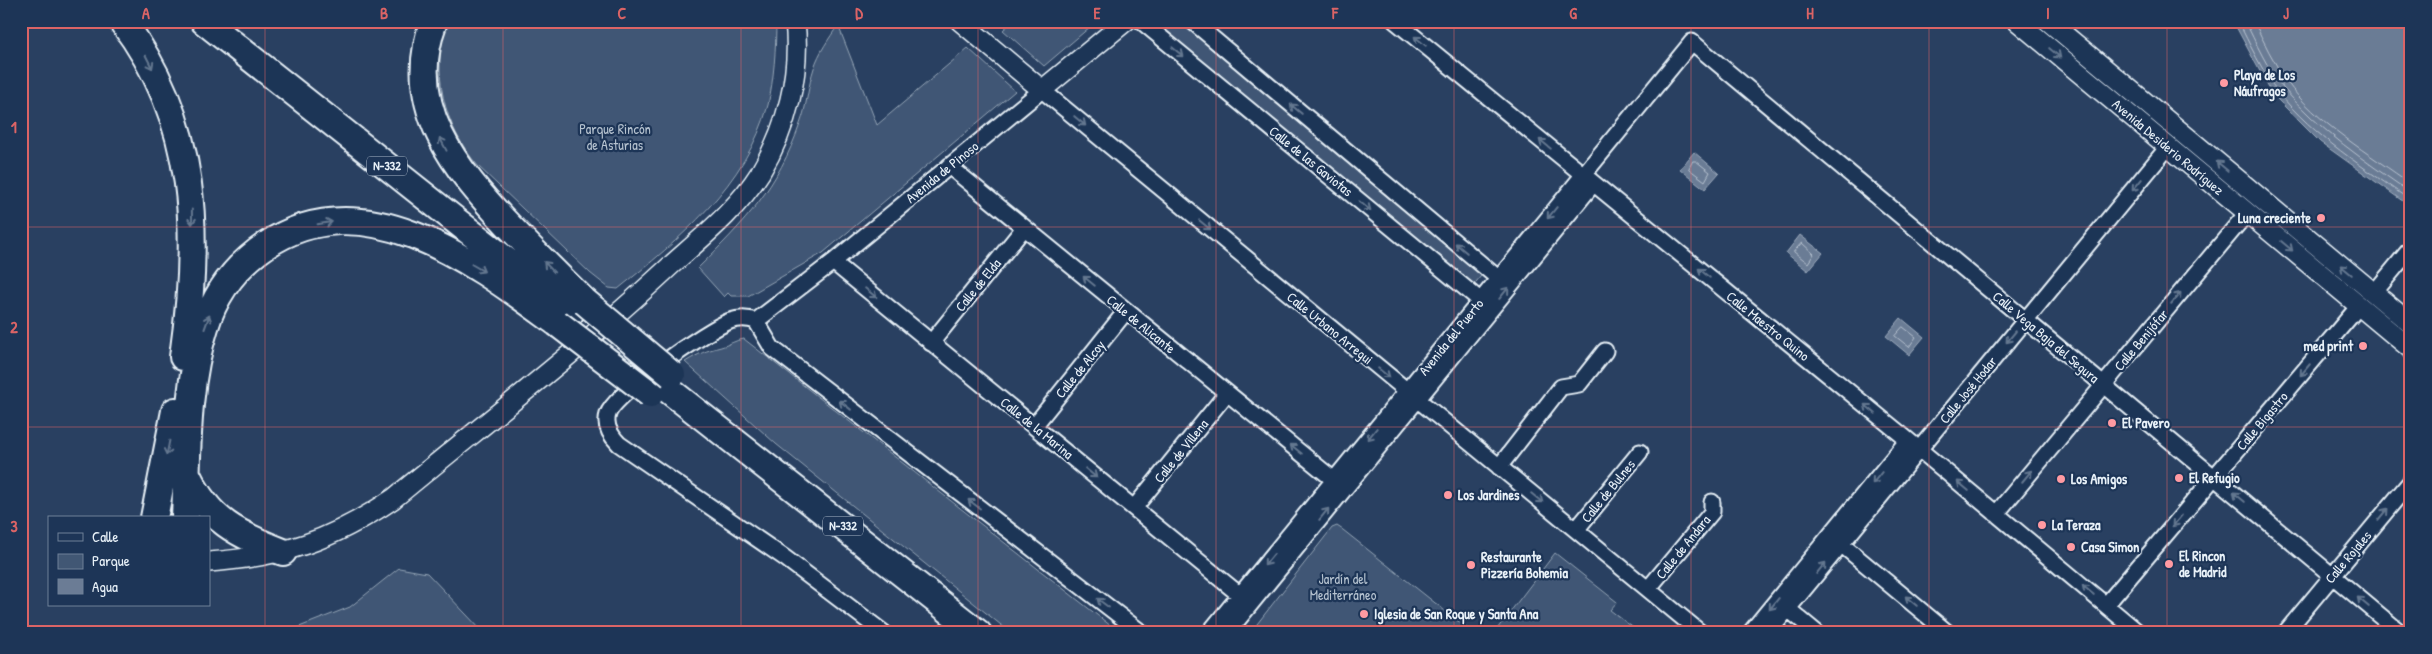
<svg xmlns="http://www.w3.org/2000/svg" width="2432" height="654" viewBox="0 0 2432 654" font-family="'Patrick Hand',sans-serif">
<rect width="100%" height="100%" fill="#294061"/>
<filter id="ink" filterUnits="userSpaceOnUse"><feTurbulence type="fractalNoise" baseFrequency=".02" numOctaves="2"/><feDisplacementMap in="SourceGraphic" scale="10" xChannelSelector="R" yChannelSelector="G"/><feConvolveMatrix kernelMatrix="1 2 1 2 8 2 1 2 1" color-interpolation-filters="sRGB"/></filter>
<g filter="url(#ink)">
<path fill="#415774" stroke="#94a4b6" d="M447,21H776C776,49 774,78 768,105C747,184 679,240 618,289L609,288L590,273L478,166C443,124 431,74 447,21Z
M1013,21H1097L1044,66L1003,30Z
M1162,21H1180L1485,271L1472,287L1155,27Z
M838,25L877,125L968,48L1015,91L823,253L748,296H731L728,293L724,297L698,268C745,222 778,187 800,124C807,106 808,86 814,68C819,52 829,39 838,25Z
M744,339L1120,633H1011L776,444L685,362C700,353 705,351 721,347C729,345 735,340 744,339Z
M1337,526L1343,530L1473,633H1250L1332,528Z
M1555,553L1617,602L1610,610L1640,633H1494Z
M399,568L427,573L484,633H284L350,607Z"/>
<path fill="#6b7c95" stroke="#9dabbd" d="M2233,21H2411V207L2320,142L2272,94Z
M1694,152L1719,173L1705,189L1680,169Z
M1800,235L1823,253L1808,271L1786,253Z
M1901,318L1924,337L1909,355L1886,336Z"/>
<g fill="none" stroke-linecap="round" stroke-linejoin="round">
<path stroke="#b6c2d0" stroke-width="1" d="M2238,21C2249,43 2263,73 2278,92C2314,137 2364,167 2411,201
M2245,21C2255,41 2269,72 2283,88C2320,131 2365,161 2411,193
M2254,21C2263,41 2274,63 2287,82C2315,122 2371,155 2411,184
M1693,161H1696L1710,172L1705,181L1689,169Z
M1802,243L1814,254L1808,263L1794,252Z
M1903,327L1916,337L1909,347L1895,336Z"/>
<defs>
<path id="minor" d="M1141,21L1481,301
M1192,21L1499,279
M1395,21L1908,440L2139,633
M949,166L1334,480
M833,262L1240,595
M2374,293L2411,248
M756,321L833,262L1042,90L1701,633
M931,343L1024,228
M1034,426L1126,311
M1499,467L1561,387L1579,384L1605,351
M1134,508L1227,393
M1996,514L2247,213
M1576,530L1640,452
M1841,544L1948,633
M1648,589L1712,512V502
M2106,605L2359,306
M1788,609L1817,633
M884,633L785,558L619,444C611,436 604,426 608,414C614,394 708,329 730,321C739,318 747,318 756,321L772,348L1142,633
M1209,633L1692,42L2401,633
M1227,633L1593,184
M1750,633L1908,440
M1768,633L2168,147
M2285,633L2411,481"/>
<path id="tertiary" d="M960,21L1042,90L1126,21
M2017,21L2411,349
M2048,21L2411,324
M209,562C283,557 332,540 393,499C485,423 581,349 668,268C700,239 736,211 760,173C787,128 801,74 795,21"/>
<path id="trunk" d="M122,21C199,122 200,237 183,357
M204,21L571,312
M434,21C402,106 456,170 511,228C535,253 559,277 584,301
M661,384L978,633
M187,474C209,521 237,534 283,552
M154,518L175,411
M185,518C188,454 185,389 205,327C215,294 236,266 265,246C365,178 476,264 557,323"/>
</defs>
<use href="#minor" stroke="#e8f1f8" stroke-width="19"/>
<use href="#tertiary" stroke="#e8f1f8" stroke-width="22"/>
<use href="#trunk" stroke="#e8f1f8" stroke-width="30"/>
<use href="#minor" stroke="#1d3557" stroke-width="15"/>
<use href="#tertiary" stroke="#1d3557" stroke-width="19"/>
<use href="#trunk" stroke="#1d3557" stroke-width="26"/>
<defs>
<path id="trunk-bridge" d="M584,301L672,375
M557,323L650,394"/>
</defs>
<use href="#trunk-bridge" stroke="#e8f1f8" stroke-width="30" stroke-linecap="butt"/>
<use href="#trunk-bridge" stroke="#1d3557" stroke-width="26"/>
</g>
<defs><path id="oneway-shaft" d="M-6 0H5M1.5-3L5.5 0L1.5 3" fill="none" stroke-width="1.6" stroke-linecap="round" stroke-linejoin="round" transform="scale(1.25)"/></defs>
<g stroke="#64778f">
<use href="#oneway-shaft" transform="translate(1420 41) rotate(-141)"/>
<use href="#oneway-shaft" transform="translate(1178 52) rotate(39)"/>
<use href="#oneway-shaft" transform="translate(2055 53) rotate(40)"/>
<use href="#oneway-shaft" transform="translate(149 62) rotate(63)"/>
<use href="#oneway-shaft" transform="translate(1296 109) rotate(-140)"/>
<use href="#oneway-shaft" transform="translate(1080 121) rotate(40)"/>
<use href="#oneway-shaft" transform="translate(443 144) rotate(-118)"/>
<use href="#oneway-shaft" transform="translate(1545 144) rotate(-141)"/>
<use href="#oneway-shaft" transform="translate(2222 166) rotate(-140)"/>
<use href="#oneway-shaft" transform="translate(2137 185) rotate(129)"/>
<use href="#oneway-shaft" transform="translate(1365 206) rotate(39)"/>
<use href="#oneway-shaft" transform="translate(1552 213) rotate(129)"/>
<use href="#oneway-shaft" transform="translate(192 217) rotate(89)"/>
<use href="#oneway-shaft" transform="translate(325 223) rotate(-9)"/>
<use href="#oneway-shaft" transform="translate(1205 225) rotate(39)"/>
<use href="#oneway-shaft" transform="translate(2287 246) rotate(40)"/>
<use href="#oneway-shaft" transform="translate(1461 248) rotate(-140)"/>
<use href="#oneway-shaft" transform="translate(549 267) rotate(-134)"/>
<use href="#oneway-shaft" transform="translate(478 268) rotate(30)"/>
<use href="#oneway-shaft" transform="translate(2346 270) rotate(-140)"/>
<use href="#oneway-shaft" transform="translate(1704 273) rotate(-141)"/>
<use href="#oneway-shaft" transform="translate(1089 281) rotate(-141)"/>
<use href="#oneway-shaft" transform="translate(871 293) rotate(39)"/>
<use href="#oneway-shaft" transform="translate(1504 293) rotate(-51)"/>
<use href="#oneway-shaft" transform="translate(2176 298) rotate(-50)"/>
<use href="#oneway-shaft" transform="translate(207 322) rotate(-70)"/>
<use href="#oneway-shaft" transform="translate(2011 337) rotate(130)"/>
<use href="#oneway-shaft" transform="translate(2305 370) rotate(130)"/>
<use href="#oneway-shaft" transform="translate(1384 373) rotate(39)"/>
<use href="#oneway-shaft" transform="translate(845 405) rotate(-142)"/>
<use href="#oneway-shaft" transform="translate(1870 409) rotate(-141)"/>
<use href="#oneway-shaft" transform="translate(1372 434) rotate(129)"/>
<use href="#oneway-shaft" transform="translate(168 448) rotate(101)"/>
<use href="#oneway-shaft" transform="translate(1296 449) rotate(-141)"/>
<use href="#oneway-shaft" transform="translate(1091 473) rotate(39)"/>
<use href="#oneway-shaft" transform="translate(2027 476) rotate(-50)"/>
<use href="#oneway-shaft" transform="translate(1877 478) rotate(129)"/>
<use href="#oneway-shaft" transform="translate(1963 486) rotate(-140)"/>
<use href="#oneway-shaft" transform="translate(2239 497) rotate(-140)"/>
<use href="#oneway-shaft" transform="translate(1537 498) rotate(39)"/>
<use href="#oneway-shaft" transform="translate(974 504) rotate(-143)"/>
<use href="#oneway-shaft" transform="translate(1324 514) rotate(-51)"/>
<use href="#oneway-shaft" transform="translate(2383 514) rotate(-50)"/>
<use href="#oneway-shaft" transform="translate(2177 521) rotate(130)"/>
<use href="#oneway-shaft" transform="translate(1269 560) rotate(129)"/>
<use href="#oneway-shaft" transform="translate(1821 568) rotate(-51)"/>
<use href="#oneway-shaft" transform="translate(2088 590) rotate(-140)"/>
<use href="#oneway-shaft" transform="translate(1911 601) rotate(-140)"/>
<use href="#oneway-shaft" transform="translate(2363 602) rotate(-140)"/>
<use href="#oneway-shaft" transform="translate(1103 603) rotate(-143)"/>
<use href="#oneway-shaft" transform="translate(1774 604) rotate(129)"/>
</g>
</g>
<path fill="none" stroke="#db6466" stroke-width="1" stroke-opacity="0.55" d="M265,21V633M503,21V633M741,21V633M978,21V633M1216,21V633M1454,21V633M1691,21V633M1929,21V633M2167,21V633M21,227H2411M21,427H2411"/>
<g fill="#ff9aa2" stroke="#1d3557" stroke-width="2">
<circle cx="2224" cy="83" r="5"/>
<circle cx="2321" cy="218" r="5"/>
<circle cx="2363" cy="346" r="5"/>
<circle cx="2112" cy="423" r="5"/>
<circle cx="2179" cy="478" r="5"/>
<circle cx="2061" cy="479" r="5"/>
<circle cx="1448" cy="495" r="5"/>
<circle cx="2042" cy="525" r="5"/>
<circle cx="2071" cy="547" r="5"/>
<circle cx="2169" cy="564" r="5"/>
<circle cx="1471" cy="565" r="5"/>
<circle cx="1364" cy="614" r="5"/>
</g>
<g text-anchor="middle" stroke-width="4.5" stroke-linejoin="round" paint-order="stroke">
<g fill="#1d3557" stroke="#abb9c8" stroke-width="1">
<rect x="367" y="156.5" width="40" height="19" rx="4"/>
<rect x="823" y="516.5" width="40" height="19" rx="4"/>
</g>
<g font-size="12" font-weight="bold" fill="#e8f1f8">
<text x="387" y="170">N-332</text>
<text x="843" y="530">N-332</text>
</g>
<g font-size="14" font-weight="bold" fill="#e8f1f8" stroke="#1d3557" text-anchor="start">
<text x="2234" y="80">Playa de Los<tspan x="2234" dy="16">Náufragos</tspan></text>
<text x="2311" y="223" text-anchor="end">Luna creciente</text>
<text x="2353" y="351" text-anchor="end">med print</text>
<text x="2122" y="428">El Pavero</text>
<text x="2189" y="483">El Refugio</text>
<text x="2071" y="484">Los Amigos</text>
<text x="1458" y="500">Los Jardines</text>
<text x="2052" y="530">La Teraza</text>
<text x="2081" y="552">Casa Simon</text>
<text x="2179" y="561">El Rincon<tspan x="2179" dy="16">de Madrid</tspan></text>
<text x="1481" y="562">Restaurante<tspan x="1481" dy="16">Pizzería Bohemia</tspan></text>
<text x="1374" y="619">Iglesia de San Roque y Santa Ana</text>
</g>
<g font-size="14" fill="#b6c3d0" stroke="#1d3557">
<text x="615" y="134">Parque Rincón<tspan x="615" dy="16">de Asturias</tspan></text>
<text x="1343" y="584">Jardín del<tspan x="1343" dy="16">Mediterráneo</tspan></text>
</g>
<g font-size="14" fill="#e8f1f8" stroke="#1d3557">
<text transform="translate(2168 147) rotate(40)" y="5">Avenida Desiderio Rodríguez</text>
<text transform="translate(1311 161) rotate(39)" y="5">Calle de las Gaviotas</text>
<text transform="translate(942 172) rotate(-39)" y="5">Avenida de Pinoso</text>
<text transform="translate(978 285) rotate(-51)" y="5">Calle de Elda</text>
<text transform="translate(1141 324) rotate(39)" y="5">Calle de Alicante</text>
<text transform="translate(1768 326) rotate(39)" y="5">Calle Maestro Quino</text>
<text transform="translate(1330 328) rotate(39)" y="5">Calle Urbano Arregui</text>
<text transform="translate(1451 337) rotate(-51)" y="5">Avenida del Puerto</text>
<text transform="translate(2046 337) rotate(40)" y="5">Calle Vega Baja del Segura</text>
<text transform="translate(2141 340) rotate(-50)" y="5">Calle Benijófar</text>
<text transform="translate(1080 369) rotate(-51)" y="5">Calle de Alcoy</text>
<text transform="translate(1968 390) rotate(-51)" y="5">Calle José Hodar</text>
<text transform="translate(2262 421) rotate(-50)" y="5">Calle Bigastro</text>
<text transform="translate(1037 428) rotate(39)" y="5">Calle de la Marina</text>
<text transform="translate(1181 451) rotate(-51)" y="5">Calle de Villena</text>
<text transform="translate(1608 491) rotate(-51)" y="5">Calle de Bulnes</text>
<text transform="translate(1683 547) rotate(-51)" y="5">Calle de Andara</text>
<text transform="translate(2348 557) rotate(-50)" y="5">Calle Rojales</text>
</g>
</g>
<rect width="2432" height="654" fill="none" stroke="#1d3557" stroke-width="55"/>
<rect x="48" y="516" width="162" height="90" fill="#1d3557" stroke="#6e8097"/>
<rect x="58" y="533" width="25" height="8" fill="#1d3557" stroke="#6e8097"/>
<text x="92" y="542" font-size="15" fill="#e8f1f8">Calle</text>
<rect x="58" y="554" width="25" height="15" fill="#415774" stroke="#6e8097"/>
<text x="92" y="566" font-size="15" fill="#e8f1f8">Parque</text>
<rect x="58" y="579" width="25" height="15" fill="#6b7c95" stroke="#6e8097"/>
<text x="92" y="592" font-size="15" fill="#e8f1f8">Agua</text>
<rect x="28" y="28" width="2376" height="598" fill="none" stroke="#db6466" stroke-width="2"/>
<g font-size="16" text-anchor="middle" font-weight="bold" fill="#db6466">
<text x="146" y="19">A</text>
<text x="384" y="19">B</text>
<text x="622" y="19">C</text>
<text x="859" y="19">D</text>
<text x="1097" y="19">E</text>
<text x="1335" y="19">F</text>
<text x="1573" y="19">G</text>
<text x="1810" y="19">H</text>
<text x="2048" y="19">I</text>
<text x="2286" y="19">J</text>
<text x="14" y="133">1</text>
<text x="14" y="333">2</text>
<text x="14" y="532">3</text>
</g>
</svg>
